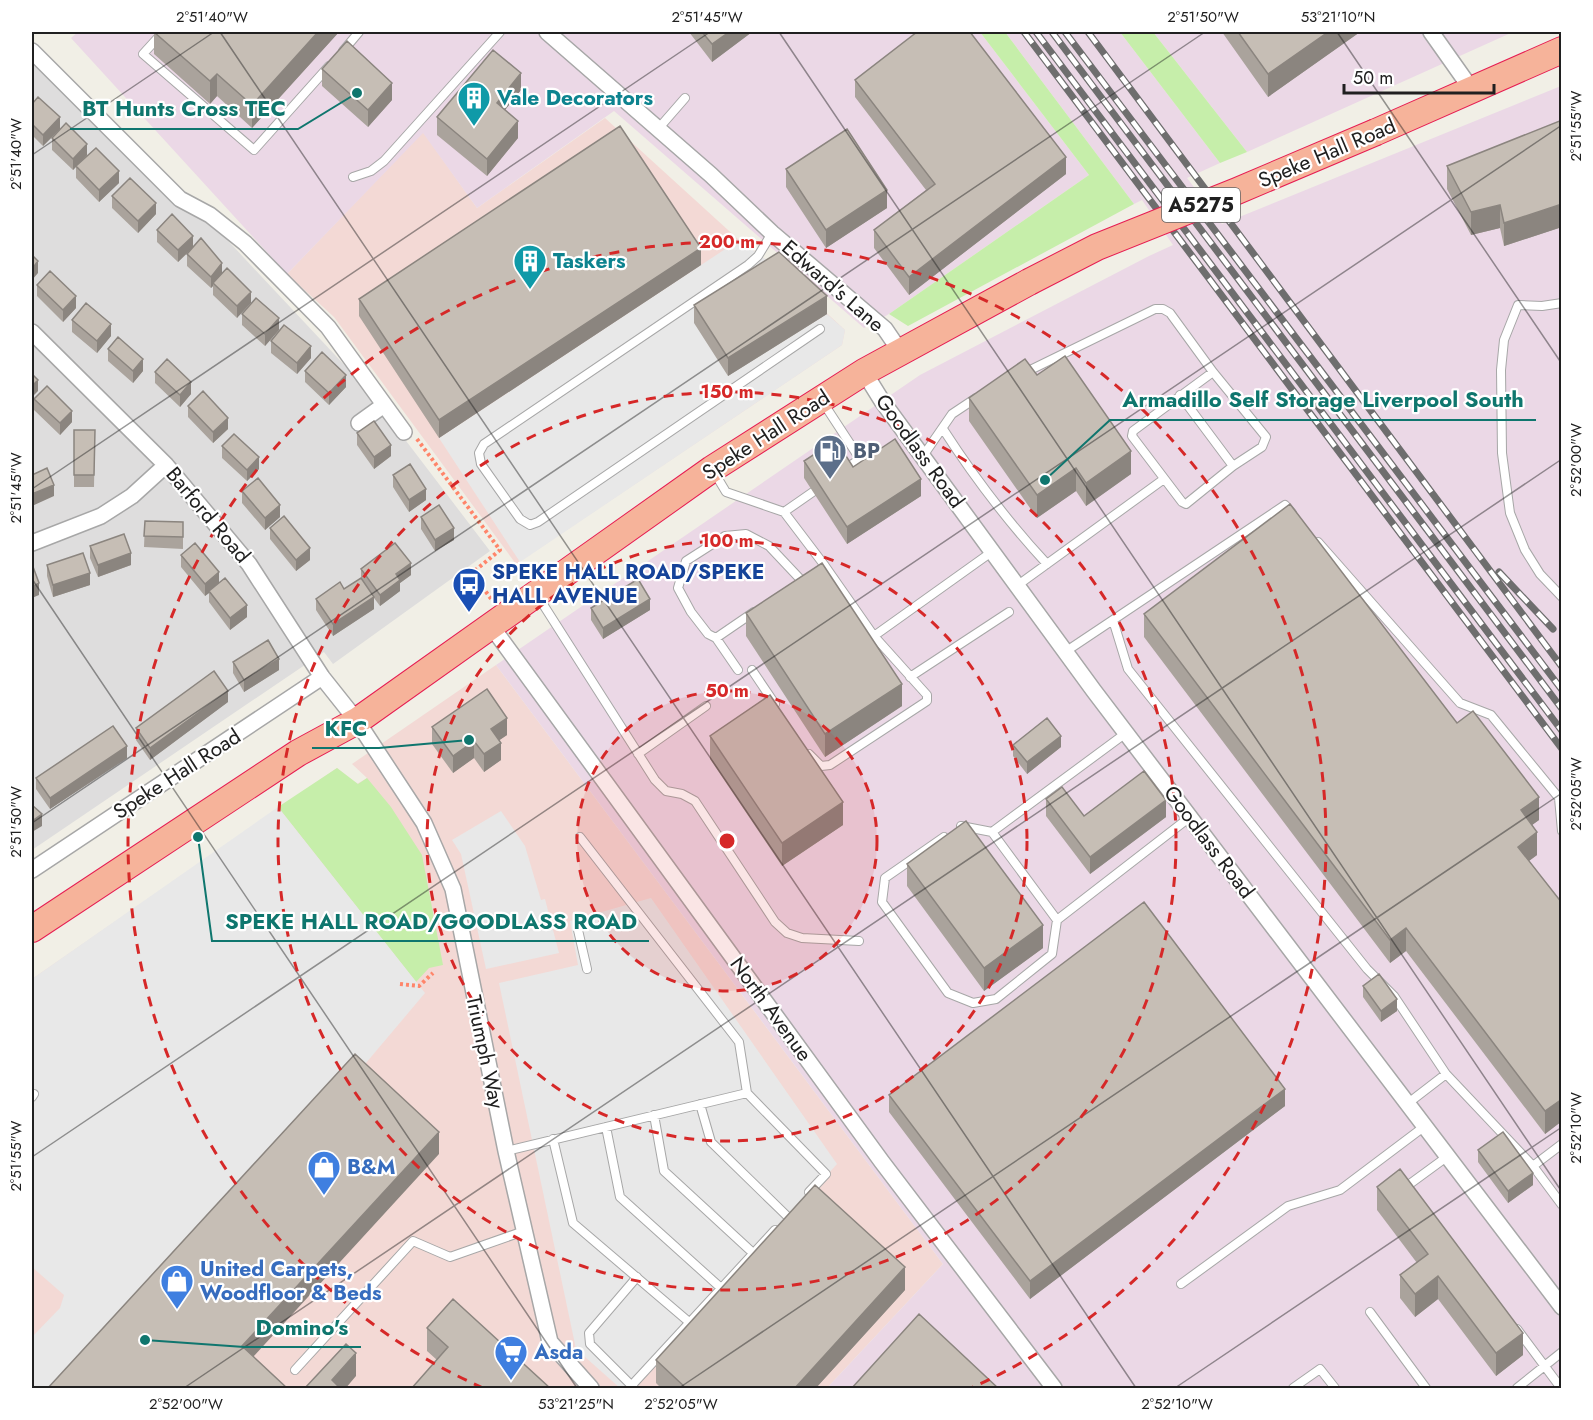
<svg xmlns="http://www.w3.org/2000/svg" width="1593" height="1420" viewBox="0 0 1593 1420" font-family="Jost,sans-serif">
<rect width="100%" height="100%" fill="#f1efe6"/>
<path fill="#dedddd" d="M32,58L217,229L365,387L490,551L333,664L324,652L32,850Z"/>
<path fill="#f3d9d5" d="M605,118L739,240L779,269L845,330L842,345L516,564L334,317L287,274L423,132L477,208Z
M496,665L943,1264L827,1388H32V979L337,768L357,784L367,778L352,764Z"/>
<path fill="#ebd8e6" d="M78,32H980L1089,175L889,314L864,328L614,111L477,208L423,133L287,274L71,38Z
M1005,32H1120L1220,163L1187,178L1222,224L1561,86V1388H827L943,1264L496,665L920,375L1149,256L1173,245L1142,200L1134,204Z
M1153,32H1513L1247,152Z"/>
<path fill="#c6eeaa" d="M980,32H1005L1134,204L908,326L889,314L1089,175Z
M1120,32H1153L1247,152L1220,163Z
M337,768L358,784L367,778L391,807L422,855L443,965L429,968L416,982L278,807Z"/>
<path fill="#e8e8e8" d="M739,240L779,269L728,375L827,314L845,330L842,345L520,562L439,438Z
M278,807L425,993L355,1076L68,1388H32V1337L60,1308L64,1295L32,1267V979Z
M501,811L525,846L541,900L545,899L559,953L486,969L461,854L452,840Z
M651,898L837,1164L633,1388H620L576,1349L499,983L578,965L570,921Z"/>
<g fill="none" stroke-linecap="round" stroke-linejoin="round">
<defs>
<path id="service" d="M163,32L143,54L254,150L329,66
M343,51L359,32
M658,129L685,98
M353,177L371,171L384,161L500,32
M772,233L758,256L748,265L484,444L479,453L481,464L520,519L530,525L538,522L820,329
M1562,303L1542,306L1518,305L1504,340L1501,370L1502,453L1510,513L1525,550L1540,574L1562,597
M1024,373L1155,309H1163L1170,313L1213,372
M1180,395L1233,466L1186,504L1182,502L1135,440L1132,436L1133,431L1213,372L1266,437L1262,447L1233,466
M824,404L860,459L845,469
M943,429C974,477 1008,522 1047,564
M923,456L952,414L976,398
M714,472L726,492L784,512L820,487
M784,512L825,566L822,568
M1318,542L1460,703L1491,715L1559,798L1562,831
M825,566L874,636L993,551
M1018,585L1164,479
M539,598L655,780L666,791L682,794L695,801L775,922L787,933L802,938L859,941
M1113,620L1128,669L1367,969L1394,996L1446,1074L1533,1166L1562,1144
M716,638L754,612
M1065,652L1285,505L1292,513
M738,670L716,638L708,634L691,612L678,588L686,561L725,536L746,534L769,546L802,581
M752,670L775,704
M910,677L1009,612
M1126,733L992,832L1057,920L1190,817
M638,754L706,706
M809,754L821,766L830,765L927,701V695L874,636
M961,826L992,832
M944,837L885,878L882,902L948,993L973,1003L996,999L1052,954L1057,920
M578,930L587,969
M747,1093L826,1174L809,1192
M32,1097L34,1094
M700,1104L711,1142L787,1216
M1407,1104L1446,1074
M654,1115L664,1171L753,1253
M606,1127L620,1197L721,1288
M553,1139L573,1223L689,1322
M506,1151L747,1093L739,1042L580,837
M1533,1166L1562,1205
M1409,1189L1407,1186L1448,1156
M1181,1284L1288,1206L1340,1190L1425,1126
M1370,1312L1426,1388
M1517,1329L1561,1388
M295,1370L413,1241L450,1257L524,1231
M632,1385L775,1230
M634,1388L590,1344L589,1333L637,1277
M1293,1388L1320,1369L1335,1388
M1517,1388L1562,1352"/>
<path id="minor" d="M547,32L711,175L772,233L885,329L900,351
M1431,32L1472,90
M32,51L180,199L210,215L245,243L328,327L404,432
M32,332L166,465L249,564L322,677L357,721L424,823L453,889L506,1151L550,1342L591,1388
M864,372L882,401L1094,691L1562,1307
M359,423L384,405
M32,543L101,516L132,496L166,465
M492,627L882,1162L1054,1388
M32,870L322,677"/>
<path id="trunk" d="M1376,132L1562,50
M32,929L298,753L357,721L712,469L864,372L1029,282"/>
</defs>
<use href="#service" stroke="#a7a7a7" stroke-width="10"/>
<use href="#minor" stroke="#a7a7a7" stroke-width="18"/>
<use href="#trunk" stroke="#e61d52" stroke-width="28"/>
<path stroke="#ff856a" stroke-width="4" stroke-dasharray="3 3" stroke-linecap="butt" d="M417,439L500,550L472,573L492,600
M400,984L419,986L433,973"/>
<use href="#service" stroke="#fff" stroke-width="8"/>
<use href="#minor" stroke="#fff" stroke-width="15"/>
<use href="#trunk" stroke="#f6b39a" stroke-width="26"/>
<defs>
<path id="rail" d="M1024,32L1562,749
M1036,32L1562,731
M1052,32L1562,709
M1065,32L1562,690
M1088,32L1562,667
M1499,572L1553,629"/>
</defs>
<use href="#rail" stroke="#6e6e6e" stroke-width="7"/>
<use href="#rail" stroke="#fff" stroke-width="4.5" stroke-dasharray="14" stroke-linecap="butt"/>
<defs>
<path id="trunk-bridge" d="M1029,282L1097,247L1237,191L1376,132"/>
</defs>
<use href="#trunk-bridge" stroke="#e61d52" stroke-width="28" stroke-linecap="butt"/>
<use href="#trunk-bridge" stroke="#f6b39a" stroke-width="26"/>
</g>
<path fill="#aaa39c" d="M154,32H339L252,128L217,96L210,104L154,54Z
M689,32H752L712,62Z
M1222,32H1360L1268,97Z
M322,69L392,100L368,127L322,86Z
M855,80L1066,174L909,295L874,248V230L926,190L855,97Z
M521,90L505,110L518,138L487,176L437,135V117Z
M32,104L60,129L43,146L32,135Z
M1562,120V227L1504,246L1500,228L1471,235L1447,189V166Z
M52,138L87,155L119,183L99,202L76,178V167L73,170L52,150Z
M786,169L887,208L826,248L786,187Z
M112,196L156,214L138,233L112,208Z
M157,230L193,247L222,273L251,292L237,318L213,295V286L211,288L187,266V254L193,248L178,262L157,242Z
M701,265L439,438L359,316V299Z
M37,285L76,308L63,322L37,296Z
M694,305L827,314L728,376L694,323Z
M242,314L279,330L265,346L242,325Z
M72,320L111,336L97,353L72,332Z
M271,341L311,358L297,374L271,353Z
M108,349L143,371L133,383L108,361Z
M305,371L346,387L329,405L305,382Z
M155,372L191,394L180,407L155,383Z
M1037,375L1131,474L1086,506L1076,491L1037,518L969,421V398Z
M34,399L72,422L60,435L34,410Z
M188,406L228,429L213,443L188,417Z
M74,430H95L94,487H74Z
M357,433L391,456L374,469L357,445Z
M222,446L259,469L247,481L222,458Z
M804,461L921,496L847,544L804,478Z
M393,475L426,500L409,512L393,487Z
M242,491L280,517L265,530L242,503Z
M421,517L454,540L435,551L421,529Z
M145,521L183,522V549L144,547Z
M270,528L310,560L296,571L270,539Z
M90,546L131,565L98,577L90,558Z
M181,555L219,583L247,617L230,630L209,602V593L205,596L181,567Z
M47,565L90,585L53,597L47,576Z
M361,569L411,575L400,583V591L380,606L374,598V609L333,636L316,610V599L344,589L361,578Z
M591,608L650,610L603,639L591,620Z
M746,613L902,706L825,757L746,636Z
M1144,614L1457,723L1539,820L1532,825L1537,855L1529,861L1562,903V1121L1545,1134L1406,951L1390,963L1144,637Z
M233,662L279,670L244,692L233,673Z
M228,702L150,760L136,740V728Z
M432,727L507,735L499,740L501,760L484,772L474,758L453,773L432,744Z
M710,736L843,825L782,866L710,759Z
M1013,745L1061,747L1027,774L1013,756Z
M127,758L50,809L36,789V778Z
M1046,799L1084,816L1166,817L1090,874L1046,816Z
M907,864L1043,948L984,991L907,886Z
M1363,986L1397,1011L1381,1022L1363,997Z
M889,1095L1285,1106L1030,1299L889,1112Z
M1478,1150L1533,1185L1508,1203L1478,1162Z
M1377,1187L1523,1355L1496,1376L1438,1299L1415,1317L1400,1298V1275L1417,1263L1377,1210Z
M905,1290L815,1389H662L656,1383V1360Z
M427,1328L551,1389L437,1360L427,1351Z"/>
<path fill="#8b857f" d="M318,32H339L252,128V105Z
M729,32H752L712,62V44Z
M1328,32H1360L1268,97V74Z
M521,73V90L497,120V103Z
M217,74V96L210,104V81Z
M392,83V100L368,127V110Z
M60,117V129L43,146V135Z
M518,121V138L487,176V159Z
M87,144V155L73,170V159Z
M1066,157V174L909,295V277Z
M119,171V183L99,202V190Z
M887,190V208L826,248V230Z
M156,203V214L138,233V221Z
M1562,204V227L1504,246V223Z
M1500,205V228L1471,235V212Z
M193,236V247L178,262V250Z
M701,248V265L439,438V420Z
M38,261V273L32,280V269Z
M222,263V274L213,283V286L211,288V277Z
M251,292V303L237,318V306Z
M76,296V308L63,322V310Z
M827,296V314L728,376V358Z
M279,318V330L265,346V334Z
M111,324V336L97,353V341Z
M311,346V358L297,374V363Z
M143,359V371L133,383V371Z
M346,375V387L329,405V393Z
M38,380V391L32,397V386Z
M191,382V394L180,407V395Z
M72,411V422L60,435V423Z
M228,418V429L213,443V432Z
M391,445V456L374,469V457Z
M1131,451V474L1086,506V483Z
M259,457V469L247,481V470Z
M1076,468V491L1037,518V495Z
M921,479V496L847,544V527Z
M54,485V496L32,506V494Z
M426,489V500L409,512V500Z
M280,505V517L265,530V518Z
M454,528V540L435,551V540Z
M310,548V560L296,571V560Z
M131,553V565L98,577V565Z
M411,563V575L400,583V591L380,606V595L396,574Z
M219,572V584L209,591V593L205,596V584Z
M90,573V585L53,597V585Z
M39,583V595L32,598V587Z
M374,597V609L333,636V624Z
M650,599V610L603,639V628Z
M247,605V617L230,630V618Z
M279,659V670L244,692V680Z
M902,684V706L825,757V734Z
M228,691V702L150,760V748Z
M507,718V735L491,746V729Z
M1061,736V747L1027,774V762Z
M474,741V758L453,773V756Z
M501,743V760L484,772V754Z
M127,746V758L50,809V798Z
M1539,797V820L1521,833V810Z
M1166,800V817L1090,874V857Z
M843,802V825L782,866V843Z
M42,814V826L32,832V821Z
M1537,832V855L1518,869V847Z
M1043,925V948L984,991V968Z
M1406,928V951L1390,963V940Z
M1397,999V1011L1381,1022V1011Z
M1285,1089V1106L1030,1299V1281Z
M1562,1099V1121L1545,1134V1111Z
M439,1132V1154L242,1369V1346Z
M1533,1173V1185L1508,1203V1191Z
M905,1267V1290L815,1389H794Z
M1438,1276V1299L1415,1317V1294Z
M1523,1333V1355L1496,1376V1353Z
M356,1353V1376L345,1389H332V1380Z"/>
<path fill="#c6beb5" stroke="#8b857f" stroke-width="1.5" d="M154,32H318L252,105L217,74L210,81Z
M702,32H729L712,44Z
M917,32H970L1066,157L909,277L874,230L935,184L855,80Z
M1238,32H1328L1268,74Z
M347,41L392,83L368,110L322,69Z
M493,50L521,73L497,103L518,121L487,159L437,117Z
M38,97L60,117L43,135L32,124V104Z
M1562,120V204L1504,223L1500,205L1471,212L1447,166Z
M66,123L87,144L73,159L52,138Z
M620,126L701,248L439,420L359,299Z
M847,129L887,190L826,230L786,169Z
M96,148L119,171L99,190L76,166Z
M130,178L156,203L138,221L112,196Z
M172,214L193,236L178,250L157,230Z
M201,238L222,263L211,277L187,254Z
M779,252L827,296L728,358L694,305Z
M32,255L38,261L32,269Z
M227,268L251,292L237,306L213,283Z
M50,271L76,296L63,310L37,285Z
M256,298L279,318L265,334L242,314Z
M86,303L111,324L97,341L72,320Z
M284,325L311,346L297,363L271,341Z
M118,337L143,359L133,371L108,349Z
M322,352L346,375L329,393L305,371Z
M1065,356L1131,451L1086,483L1076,468L1037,495L969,398L1025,359L1037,375Z
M167,359L191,382L180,395L155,372Z
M32,374L38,380L32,386Z
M47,386L72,411L60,423L34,399Z
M203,391L228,418L213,432L188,406Z
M374,421L391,445L374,457L357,433Z
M74,430H95L94,475H74Z
M234,434L259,457L247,470L222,446Z
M895,439L921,479L847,527L804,461L836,440L853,467Z
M410,464L426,489L409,500L393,475Z
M47,468L54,485L32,494V475Z
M258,478L280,505L265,518L242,491Z
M1290,504L1457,723L1473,711L1539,797L1521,810L1537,832L1518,847L1562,903V1099L1545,1111L1406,928L1390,940L1144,614Z
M439,505L454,528L435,540L421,517Z
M284,516L310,548L296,560L270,528Z
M145,521L183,522V537L144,536Z
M124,534L131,553L98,565L90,546Z
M195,543L219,572L205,584L181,555Z
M395,543L411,563L396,574L400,580L380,595L361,569Z
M83,553L90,573L53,585L47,565Z
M822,563L902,684L825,734L746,613Z
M32,564L39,583L32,587Z
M225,578L247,605L230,618L209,591Z
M361,578L374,597L333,624L316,599L340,582L344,589Z
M638,579L650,599L603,628L591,608Z
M268,640L279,659L244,680L233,662Z
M214,671L228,691L150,748L136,728Z
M487,689L507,718L491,729L501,743L484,754L474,741L453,756L432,727Z
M770,695L843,802L782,843L710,736Z
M1047,718L1061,736L1027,762L1013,745Z
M113,726L127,746L50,798L36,778Z
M1144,771L1166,800L1090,857L1046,799L1062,787L1084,816Z
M32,805L42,814L32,821Z
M966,821L1043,925L984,968L907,864Z
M1144,902L1285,1089L1030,1281L889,1095Z
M1379,974L1397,999L1381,1011L1363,986Z
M355,1054L439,1132L242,1346L288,1389H47Z
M1503,1132L1533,1173L1508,1191L1478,1150Z
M1400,1169L1523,1333L1496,1353L1438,1276L1415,1294L1400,1275L1428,1254L1377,1187Z
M815,1185L905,1267L794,1389H687L656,1360Z
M453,1299L551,1389H411L448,1347L427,1328Z
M919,1314L999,1389H851Z
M346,1344L356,1353L332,1380L341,1389H304Z"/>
<path fill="none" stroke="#202020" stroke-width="1.5" stroke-opacity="0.45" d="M220,32L1136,1388M779,32L1562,1192M1337,32L1562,364M32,155L214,32M32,489L710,32M32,579L577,1388M32,823L1205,32M32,1157L1562,125M184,1388L1562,459M679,1388L1562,793M1175,1388L1562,1127"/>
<circle cx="727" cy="841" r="150" fill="#d62828" fill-opacity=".12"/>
<g fill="none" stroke="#d62828" stroke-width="3" stroke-dasharray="10 8">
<circle cx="727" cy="841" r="150"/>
<circle cx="727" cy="841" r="300"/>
<circle cx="727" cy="841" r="449"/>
<path d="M483 1388A599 599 0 1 1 971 1388"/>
</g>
<defs>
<symbol id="building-pin" viewBox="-11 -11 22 30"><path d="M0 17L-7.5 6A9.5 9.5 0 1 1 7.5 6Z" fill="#0f9aa8" stroke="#fff"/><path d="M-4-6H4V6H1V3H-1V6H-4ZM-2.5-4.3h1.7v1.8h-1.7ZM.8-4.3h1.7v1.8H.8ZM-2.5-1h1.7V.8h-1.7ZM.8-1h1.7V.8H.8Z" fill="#fff"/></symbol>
<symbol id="fuel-pin" viewBox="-11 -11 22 30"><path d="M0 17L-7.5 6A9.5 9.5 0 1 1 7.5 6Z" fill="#5c6f8a" stroke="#fff"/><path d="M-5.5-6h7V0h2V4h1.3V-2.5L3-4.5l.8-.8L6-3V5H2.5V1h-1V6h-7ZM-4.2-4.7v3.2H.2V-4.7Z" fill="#fff"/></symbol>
<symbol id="bus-pin" viewBox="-11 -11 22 30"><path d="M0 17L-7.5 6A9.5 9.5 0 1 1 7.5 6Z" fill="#1a4fb4" stroke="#fff"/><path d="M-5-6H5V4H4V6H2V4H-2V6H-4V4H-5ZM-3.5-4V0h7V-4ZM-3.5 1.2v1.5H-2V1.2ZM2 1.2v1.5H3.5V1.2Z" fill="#fff"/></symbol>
<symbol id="shop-pin" viewBox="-11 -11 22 30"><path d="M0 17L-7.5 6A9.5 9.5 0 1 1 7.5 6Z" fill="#3f7fe0" stroke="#fff"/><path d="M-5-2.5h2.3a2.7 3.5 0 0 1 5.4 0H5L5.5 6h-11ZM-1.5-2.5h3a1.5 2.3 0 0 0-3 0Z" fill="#fff"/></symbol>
<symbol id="supermarket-pin" viewBox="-11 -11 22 30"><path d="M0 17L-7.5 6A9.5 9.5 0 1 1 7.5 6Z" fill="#3f7fe0" stroke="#fff"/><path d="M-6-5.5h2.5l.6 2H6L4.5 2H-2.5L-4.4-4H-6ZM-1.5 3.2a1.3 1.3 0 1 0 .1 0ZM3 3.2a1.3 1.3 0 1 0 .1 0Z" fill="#fff"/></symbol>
</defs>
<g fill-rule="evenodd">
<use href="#building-pin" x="455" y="79" width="38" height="52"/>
<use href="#building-pin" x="511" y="242" width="38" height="52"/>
<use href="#fuel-pin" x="811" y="432" width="38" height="52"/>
<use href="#bus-pin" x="450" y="565" width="38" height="52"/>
<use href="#shop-pin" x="305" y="1148" width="38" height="52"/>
<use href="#shop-pin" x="158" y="1262" width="38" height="52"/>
<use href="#supermarket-pin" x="492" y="1333" width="38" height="52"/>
</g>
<g text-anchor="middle" stroke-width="4.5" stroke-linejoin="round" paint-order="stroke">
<rect fill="#fff" stroke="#636363" stroke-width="1.5" x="1162" y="188" width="78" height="34" rx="4.5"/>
<g font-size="20" font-weight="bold" fill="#202020">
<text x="1201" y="212">A5275</text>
</g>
<g font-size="21" font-weight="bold" fill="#0d838f" stroke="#fff" text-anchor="start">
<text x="497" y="105">Vale Decorators</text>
<text x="553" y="268">Taskers</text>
</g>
<g font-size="21" fill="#202020" stroke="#fff">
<text transform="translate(1327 153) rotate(-23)" y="7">Speke Hall Road</text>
<text transform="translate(833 286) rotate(41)" y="7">Edward's Lane</text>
<text transform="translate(766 435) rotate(-33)" y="7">Speke Hall Road</text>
<text transform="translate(920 451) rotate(54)" y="7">Goodlass Road</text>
<text transform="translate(208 515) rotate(50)" y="7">Barford Road</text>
<text transform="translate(177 774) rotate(-33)" y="7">Speke Hall Road</text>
<text transform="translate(1209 842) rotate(53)" y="7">Goodlass Road</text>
<text transform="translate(771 1009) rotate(54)" y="7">North Avenue</text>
<text transform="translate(485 1052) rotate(78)" y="7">Triumph Way</text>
</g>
<g font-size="21" font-weight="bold" fill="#4e5e75" stroke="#fff" text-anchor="start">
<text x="853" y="458">BP</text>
</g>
<g font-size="21" font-weight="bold" fill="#164399" stroke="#fff" text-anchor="start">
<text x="492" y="579">SPEKE HALL ROAD/SPEKE<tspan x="492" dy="24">HALL AVENUE</tspan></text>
</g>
<g font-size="21" font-weight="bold" fill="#366cbe" stroke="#fff" text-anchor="start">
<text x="347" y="1174">B&amp;M</text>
<text x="200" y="1276">United Carpets,<tspan x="200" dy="24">Woodfloor &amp; Beds</tspan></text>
<text x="534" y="1359">Asda</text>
</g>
</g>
<circle cx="727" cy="841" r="9" fill="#d62828" stroke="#fff" stroke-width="3"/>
<g font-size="18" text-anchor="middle" font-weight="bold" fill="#d62828" stroke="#fff" stroke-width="4.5" stroke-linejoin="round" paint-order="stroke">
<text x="727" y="248">200 m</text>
<text x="727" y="398">150 m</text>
<text x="727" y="547">100 m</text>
<text x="727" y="697">50 m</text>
</g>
<path fill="none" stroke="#0f766e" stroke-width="2" d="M357 93L298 129H70M1045 480L1110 420H1536M469 740L379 748H312M198 837L212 941H649M145 1340L244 1347H361"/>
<g fill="#0f766e" stroke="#fff" stroke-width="2">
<circle cx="357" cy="93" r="6"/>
<circle cx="1045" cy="480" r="6"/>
<circle cx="469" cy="740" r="6"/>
<circle cx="198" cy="837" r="6"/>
<circle cx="145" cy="1340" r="6"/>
</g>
<g font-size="22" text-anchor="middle" font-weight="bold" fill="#0f766e" stroke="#fff" stroke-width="4.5" stroke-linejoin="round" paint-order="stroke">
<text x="184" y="116">BT Hunts Cross TEC</text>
<text x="1323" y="407">Armadillo Self Storage Liverpool South</text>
<text x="346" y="736">KFC</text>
<text x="431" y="929">SPEKE HALL ROAD/GOODLASS ROAD</text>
<text x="302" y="1335">Domino's</text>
</g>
<rect width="1593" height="1420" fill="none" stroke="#ffffff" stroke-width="66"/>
<path d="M1344 84v9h150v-9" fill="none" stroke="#202020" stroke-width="3"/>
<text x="1353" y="84" font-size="18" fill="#202020" stroke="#ffffff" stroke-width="4.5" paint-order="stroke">50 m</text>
<rect x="33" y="33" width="1527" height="1354" fill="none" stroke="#202020" stroke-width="2"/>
<g font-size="15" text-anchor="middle" fill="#202020">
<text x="212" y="22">2°51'40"W</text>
<text x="707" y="22">2°51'45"W</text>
<text x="1203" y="22">2°51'50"W</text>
<text x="1338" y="22">53°21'10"N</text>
<text transform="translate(1576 126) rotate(-90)" y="5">2°51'55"W</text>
<text transform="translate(16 154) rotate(-90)" y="5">2°51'40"W</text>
<text transform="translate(1576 460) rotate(-90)" y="5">2°52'00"W</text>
<text transform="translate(16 488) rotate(-90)" y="5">2°51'45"W</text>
<text transform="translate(1576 794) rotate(-90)" y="5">2°52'05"W</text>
<text transform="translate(16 822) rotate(-90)" y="5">2°51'50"W</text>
<text transform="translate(1576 1128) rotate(-90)" y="5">2°52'10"W</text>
<text transform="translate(16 1156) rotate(-90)" y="5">2°51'55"W</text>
<text x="186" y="1409">2°52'00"W</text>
<text x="576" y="1409">53°21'25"N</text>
<text x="681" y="1409">2°52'05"W</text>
<text x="1177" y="1409">2°52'10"W</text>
</g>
</svg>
